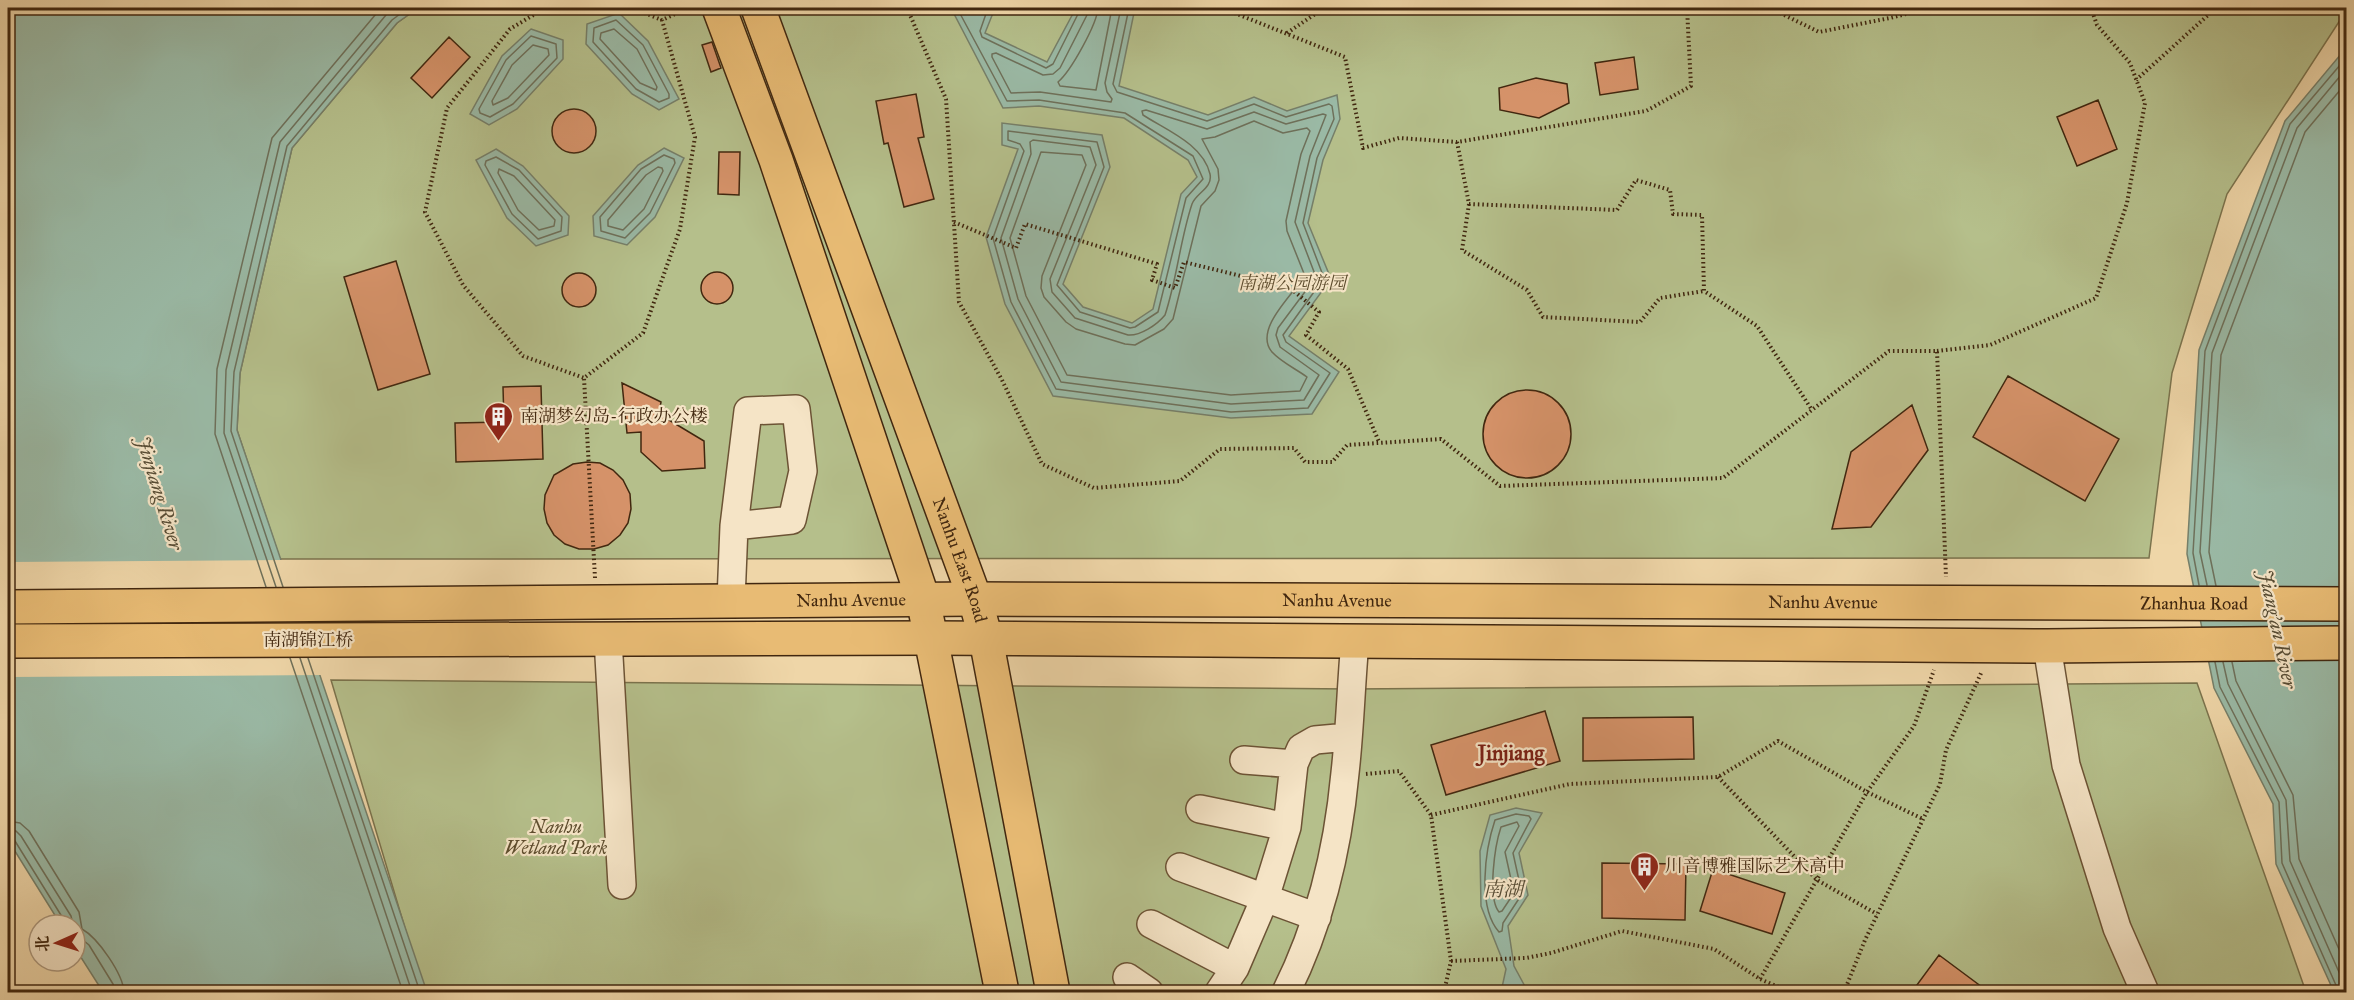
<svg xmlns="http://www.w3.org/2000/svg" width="2354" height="1000" viewBox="0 0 2354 1000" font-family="'IM FELL Great Primer','Noto Serif SC',serif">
<rect width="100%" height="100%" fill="#efd6a8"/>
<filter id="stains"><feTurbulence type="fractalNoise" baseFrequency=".00333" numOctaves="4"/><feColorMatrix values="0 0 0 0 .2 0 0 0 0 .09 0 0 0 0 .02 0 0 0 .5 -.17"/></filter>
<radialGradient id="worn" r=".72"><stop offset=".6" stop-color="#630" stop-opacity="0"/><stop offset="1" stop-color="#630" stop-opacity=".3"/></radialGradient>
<path fill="#b5bf8b" stroke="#7b734d" stroke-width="1.5" d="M418,8H2346V11L2227,194L2172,373L2149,558L280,559L237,430L240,373L292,148L397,23Z
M331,680L1350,689L2197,683L2306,992H424Z"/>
<path fill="#9ab9a5" stroke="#767f69" stroke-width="1.5" d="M8,8H418L397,23L292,148L240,373L237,430L427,992H103L75,948V925H61L8,840Z
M951,8H995L985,33L1047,62L1076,8H1135L1119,86L1208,115L1254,97L1287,111L1337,95L1340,119L1323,160L1308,223L1331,279L1289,336L1339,372L1312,414L1231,418L1053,396L1005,304L986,237L1018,149L1002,145V123L1102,135L1110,167L1063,284L1083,307L1132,323L1153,309L1181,194L1197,177L1188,160L1124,118L1039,106L1003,108Z
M619,13L648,41L679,99L659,110L632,94L586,44L587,24Z
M531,29L563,40V59L517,109L489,125L470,114L502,56Z
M2346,48V992H2334L2276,864L2273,804L2214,688L2187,554L2199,350L2285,121Z
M664,148L684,158L655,217L627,245L594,236L593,216L638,165Z
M496,149L523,166L569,216L568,235L536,246L507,218L476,160Z
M1516,808L1542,813L1519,853L1528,895L1508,926L1514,966L1528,992H1501L1506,969L1481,906L1480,851L1490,815Z"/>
<path fill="#efd6a8" d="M284,560L323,675L8,677V562Z"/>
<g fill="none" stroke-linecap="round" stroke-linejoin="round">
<path stroke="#6e705a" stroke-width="1.5" d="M957,8L1007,101L1039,100L1125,113L1193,156L1203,179L1186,198L1158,312L1135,327L1130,328L1080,312L1057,285L1104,167L1097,142L1008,131V140L1020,144L1024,151L993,238L1011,302L1056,389L1231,412L1308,408L1330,373L1286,342L1283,335L1324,278L1303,223L1317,158L1334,119L1332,106L1329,104L1286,117L1254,104L1207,121L1117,92L1113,84L1129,8
M988,8L980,31L982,37L1046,68L1053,64L1081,8
M1089,8L1087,15L1060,68L1053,74L1043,75L996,53L992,54V57L1011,93L1040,92L1111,102L1112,99L1107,92L1105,83L1121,8
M1098,8C1097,24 1071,71 1058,82L1060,86L1096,90L1112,8
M616,20L643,45L669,94V98L659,102L636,89L593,42L594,28Z
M614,29L637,49L657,87L656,90L640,83L600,39L601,33Z
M531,36L556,44L557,58L513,104L490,117L480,113L479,109L506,60Z
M533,45L548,49L549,55L508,98L493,105L492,101L512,65Z
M1146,110L1207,129L1254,112L1286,124L1323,114L1326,115L1310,156L1295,222L1316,277L1278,328L1276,335L1280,347L1319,375L1304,400L1231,404L1061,382L1018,299L1001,238L1031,154L1030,142L1033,140L1090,147L1096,165L1050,279L1052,292L1075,318L1128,335C1140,336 1157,325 1165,315C1177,279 1180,240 1192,204C1196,193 1213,188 1210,174C1203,144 1166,130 1143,115L1142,111Z
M1254,121L1283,133L1307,128L1310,131L1301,154L1286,221L1287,231L1305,276C1293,294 1253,330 1272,352C1281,362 1296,369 1307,377L1300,391L1231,395L1067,375L1026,296L1010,238L1041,152L1082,155L1086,165L1042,276L1041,288L1044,297L1066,322L1076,329L1125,344L1135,345L1164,329L1173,319L1201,206L1215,191L1219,180L1218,169L1202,139L1215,137Z
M664,155L674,159L675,163L650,213L625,238L601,231L600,217L641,169Z
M496,157L519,170L562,217L561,231L538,239L512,214L485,165L486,161Z
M658,167L662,168L663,171L644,209L623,230L608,226V220L646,175Z
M499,169L514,176L555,220L554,226L539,230L518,210L498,173Z
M2199,585L2193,553L2205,351L2290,124L2346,58
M2207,585L2200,552L2212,353L2297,128L2346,69
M2216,586L2209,552L2221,355L2305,132L2346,83
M266,587L215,434L217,369L272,138L381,8
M276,587L224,433L226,370L280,142L386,15L395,8
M283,587L231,431L234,372L287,146L392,20L408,8
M290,658L403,992
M300,658L412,992
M308,658L420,992
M2215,662L2220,687L2279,802L2282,863L2339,992
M2223,662L2228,684L2286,800L2290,861L2346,988
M2232,662L2236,681L2293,795L2299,859L2346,965
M1516,814L1529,816L1531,819L1513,853L1522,894L1503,923L1502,931L1499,932C1477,907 1485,850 1495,820Z
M8,821L20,823L29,831L79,912L82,929C98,938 123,974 124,992
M1517,822L1519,826L1505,852L1514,893L1502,911L1499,912C1487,897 1495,845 1501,827Z
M8,830L16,831L21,836L71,916L73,925
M8,837L15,841L64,920L65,925
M75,939L83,940L89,945L113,984L115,992"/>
</g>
<path fill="#d59269" stroke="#41270f" stroke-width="1.5" d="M449,37L470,57L432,98L411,78Z
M712,42L721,68L711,72L702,45Z
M1634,57L1638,89L1600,95L1595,63Z
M1536,78L1567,84L1569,103L1539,118L1500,110L1499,88Z
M916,94L924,137L918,138L934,199L904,207L888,143L884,144L876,101Z
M2098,100L2117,149L2077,166L2057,117Z
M552 131a22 22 0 1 1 44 0a22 22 0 1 1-44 0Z
M719,152H740L739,195L718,194Z
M396,261L430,374L378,390L344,277Z
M701 288a16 16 0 1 1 32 0a16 16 0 1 1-32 0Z
M562 290a17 17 0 1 1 34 0a17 17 0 1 1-34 0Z
M2008,376L2119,439L2085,501L1973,437Z
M622,383L661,402L659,414L704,441L705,468L662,471L641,452V432L627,433Z
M541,386L543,459L456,462L455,423L504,422L503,387Z
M1483 434a44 44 0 1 1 88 0a44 44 0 1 1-88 0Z
M1912,405L1928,450L1871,527L1832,529L1851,452Z
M587,462L600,463L613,470L623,480L630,494L631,509L628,523L620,535L608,545L594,549H579L565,544L554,535L547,523L544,509L545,495L554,475L573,464Z
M1545,711L1560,761L1446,795L1431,745Z
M1693,717L1694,759L1583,761V718Z
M1602,863L1686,864L1685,920L1602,918Z
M1713,869L1785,893L1772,934L1700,911Z
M1939,955L1990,993H1911Z"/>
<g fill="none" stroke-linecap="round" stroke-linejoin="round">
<defs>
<path id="minor" d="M731,600L734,526L748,411L796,409L803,471L792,520L734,526
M608,639L622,885
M2047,646L2066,765L2117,928L2145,992
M1244,760L1294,764
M1200,809L1287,827
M1180,867L1317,917
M1151,924L1235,968
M1127,977L1149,992
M1219,992L1235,968L1265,898L1287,827L1294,764L1301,748L1315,740L1348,737
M1286,992C1320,924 1338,849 1345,773C1350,729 1351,685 1355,641"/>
<g id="major">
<path d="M719,8L776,160L923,599L1002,992"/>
<path id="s1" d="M758,8L975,599L986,639L1053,992"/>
<path id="s2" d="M8,607L975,599L2346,604"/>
<path d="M8,641L932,638L2047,646L2346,643"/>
</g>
</defs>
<use href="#minor" stroke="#6c5335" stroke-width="30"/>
<use href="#major" stroke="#41270f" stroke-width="36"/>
<path stroke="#41270f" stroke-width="4" stroke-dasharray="1.5 3" stroke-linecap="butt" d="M545,8L510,29L447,108L425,212L463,285L523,356L584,378
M632,8L662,20
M907,8L946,99L959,302L1002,380L1042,464L1094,488L1180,481L1220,449L1294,448L1305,462H1332L1347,445L1441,439L1500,486L1723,478L1889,351H1937L1946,577
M1222,8L1345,57L1363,148L1399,138L1457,142L1646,111L1691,86L1687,8
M1736,8L1774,10L1819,32L1890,18L1930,8
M1287,33L1324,8
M2136,80L2216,8
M1457,142L1469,204L1617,210L1636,180L1670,190L1673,214L1702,215L1704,291L1757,326L1812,410
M1469,204L1462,250L1527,290L1543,317L1640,322L1660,298L1704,291
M954,222L1016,248L1025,224L1157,264L1152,280L1175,288L1184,262L1290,288L1319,312L1306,335L1348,369L1379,442
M1937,351L1990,345L2096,298L2127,203L2145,103L2130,63L2097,25L2091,8
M595,578L584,378L643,333L680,229L695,137L662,20L688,8
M1366,774L1399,771L1431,815L1451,961L1444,992
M1718,777L1817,880L1877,914
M1431,815L1570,784L1718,777L1778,741L1867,792L1923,819
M1451,961L1526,958L1551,953L1622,931L1714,949L1760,979L1790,992
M1760,979L1867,792L1914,726L1934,670
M1844,992L1865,940L1940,784L1946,750L1982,671"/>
<use href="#minor" stroke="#f5e4c6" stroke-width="27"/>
<use href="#major" stroke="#e8bb74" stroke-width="33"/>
</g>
<defs>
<symbol id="building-pin" viewBox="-11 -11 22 30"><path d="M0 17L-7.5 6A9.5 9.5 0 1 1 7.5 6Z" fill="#8f2418" stroke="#f5e4c6"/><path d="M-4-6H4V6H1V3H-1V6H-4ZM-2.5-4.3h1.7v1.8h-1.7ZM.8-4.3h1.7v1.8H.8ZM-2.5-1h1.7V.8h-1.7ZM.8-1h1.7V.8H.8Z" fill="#fff"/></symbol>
</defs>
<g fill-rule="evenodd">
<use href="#building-pin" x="482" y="400" width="33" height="45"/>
<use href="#building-pin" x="1628" y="850" width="33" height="45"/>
</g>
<g text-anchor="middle" stroke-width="4.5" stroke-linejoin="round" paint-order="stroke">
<g font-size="18" font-style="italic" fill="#5e4d2e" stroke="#f5e4c6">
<text x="1292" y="289">南湖公园游园</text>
<text x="556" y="833">Nanhu<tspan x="556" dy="21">Wetland Park</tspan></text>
</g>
<g font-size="18" fill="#41270f" stroke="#f5e4c6" text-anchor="start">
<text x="520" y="422">南湖梦幻岛-行政办公楼</text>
<text x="1665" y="872">川音博雅国际艺术高中</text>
</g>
<g font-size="18" fill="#41270f" stroke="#f5e4c6">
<text dy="6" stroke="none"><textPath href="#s1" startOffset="588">Nanhu East Road</textPath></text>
<text dy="6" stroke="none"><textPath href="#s2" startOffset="843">Nanhu Avenue</textPath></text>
<text dy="6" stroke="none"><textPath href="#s2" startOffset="1329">Nanhu Avenue</textPath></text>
<text dy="6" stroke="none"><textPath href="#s2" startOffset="1815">Nanhu Avenue</textPath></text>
<text dy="6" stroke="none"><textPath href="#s2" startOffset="2186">Zhanhua Road</textPath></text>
<text x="308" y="646">南湖锦江桥</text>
</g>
<g font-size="20" font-style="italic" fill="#574c34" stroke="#f5e4c6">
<text transform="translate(160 493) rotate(73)" y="7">Jinjiang River</text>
<text transform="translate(2278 629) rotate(78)" y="7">Jiang'an River</text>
<text x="1503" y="896">南湖</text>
</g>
<g font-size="21" font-weight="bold" fill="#7a1f14" stroke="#f5e4c6">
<text x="1511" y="760">Jinjiang</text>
</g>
</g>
<rect width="2354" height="1000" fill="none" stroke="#efd6a8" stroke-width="30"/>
<rect x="9" y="9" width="2336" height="982" fill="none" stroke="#41270f" stroke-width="3"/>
<rect x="15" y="15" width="2324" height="970" fill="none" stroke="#41270f" stroke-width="1.5"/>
<g transform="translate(57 943) rotate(267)"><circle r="28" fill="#f5e4c6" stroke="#ad987d" stroke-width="1.5"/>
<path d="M0-4.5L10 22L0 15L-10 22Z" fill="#8f2418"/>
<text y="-9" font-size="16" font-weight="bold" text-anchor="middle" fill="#41270f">北</text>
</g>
<rect width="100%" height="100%" filter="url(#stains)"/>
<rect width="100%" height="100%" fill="url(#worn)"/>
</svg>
